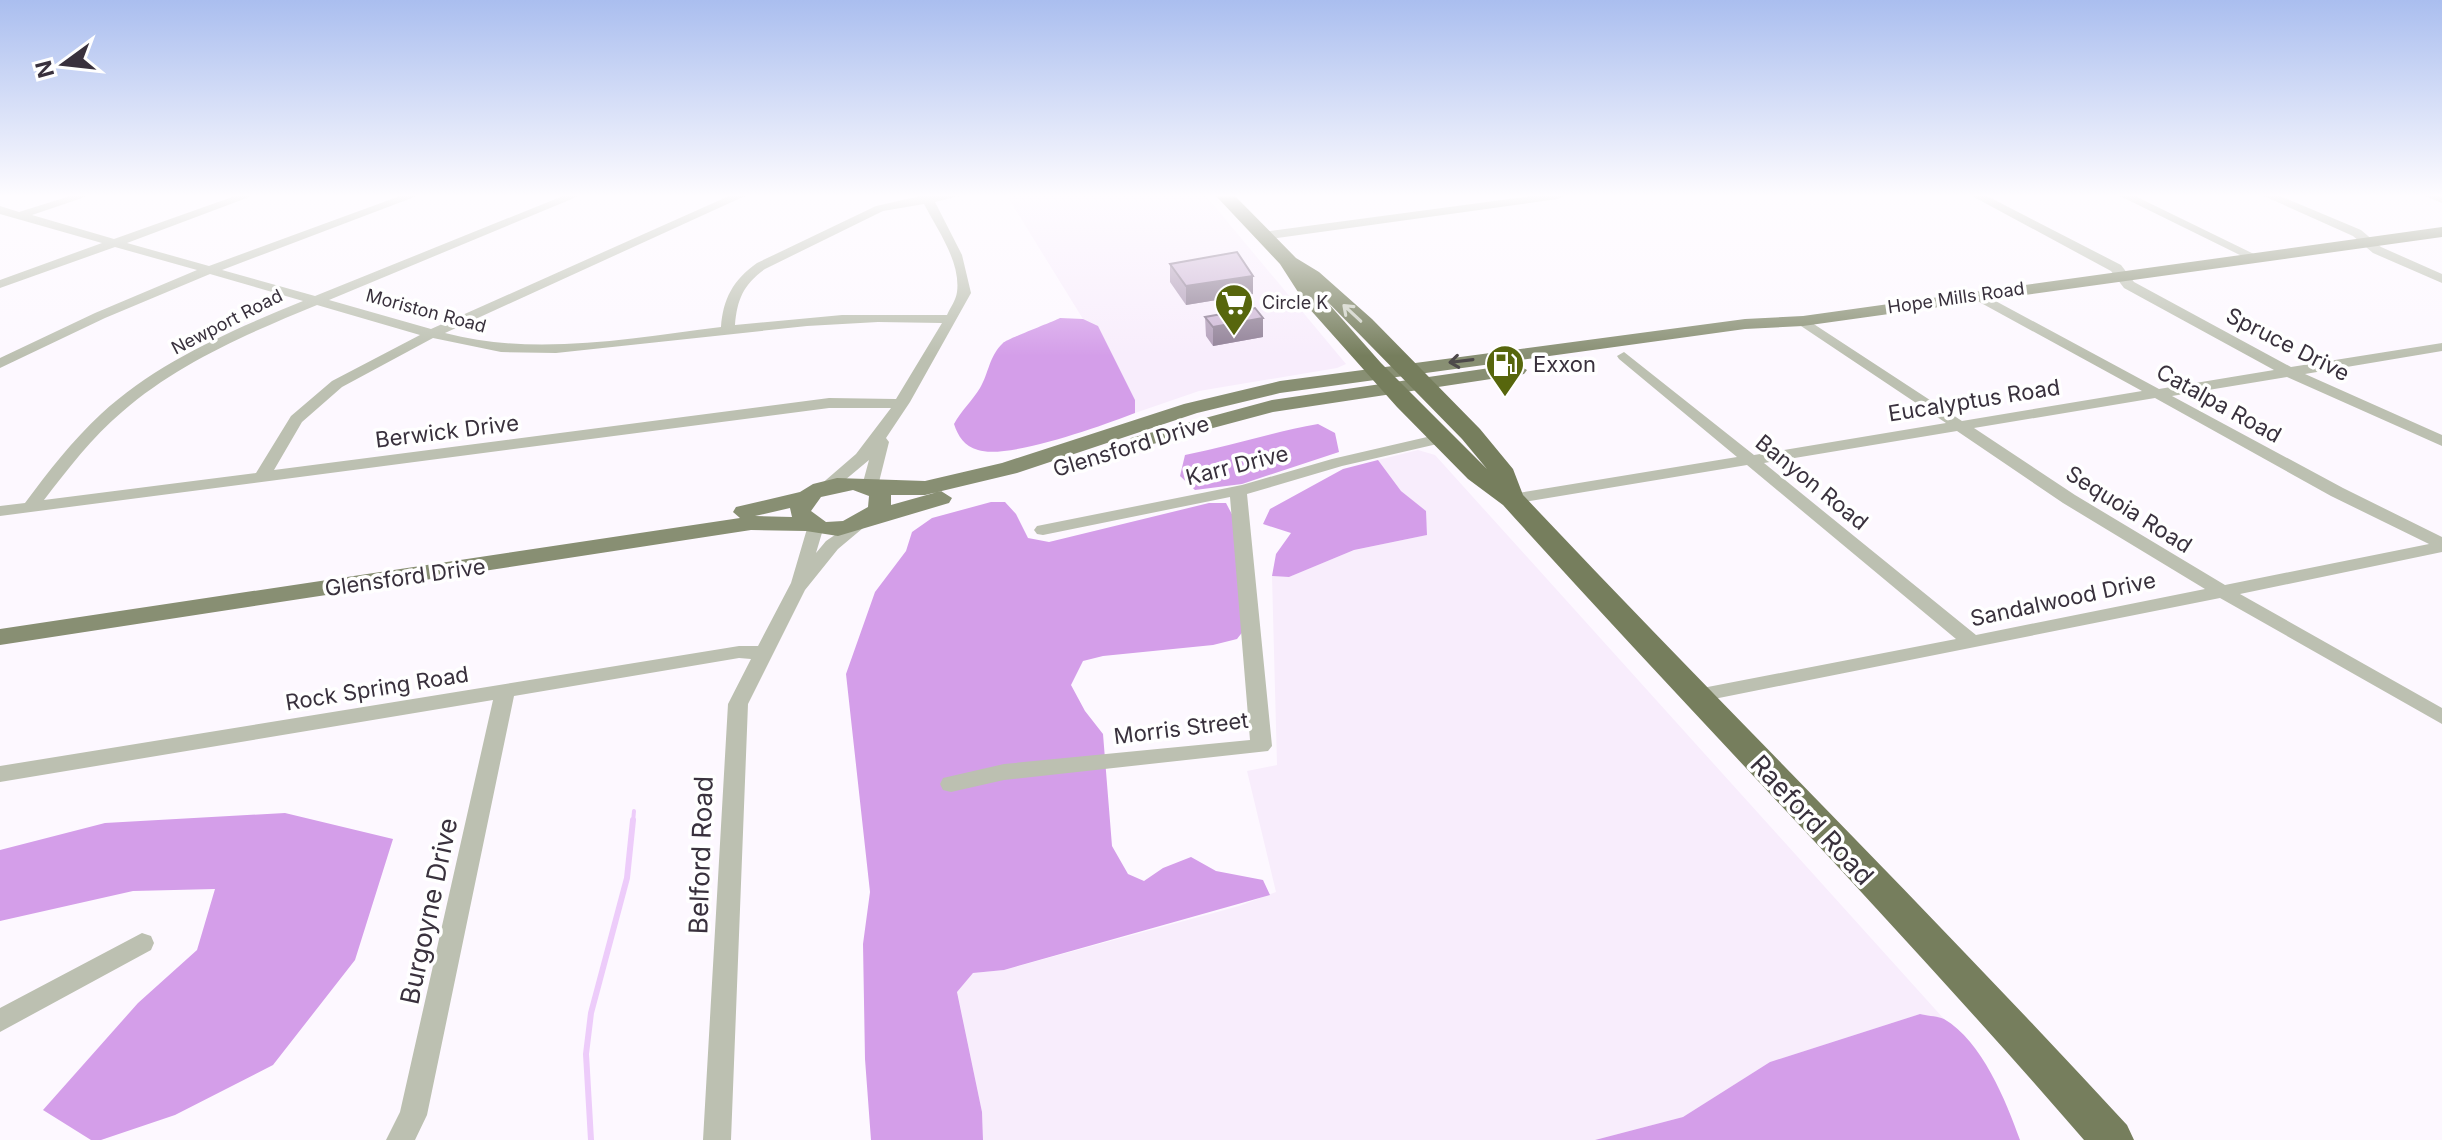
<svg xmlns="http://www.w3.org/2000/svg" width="2442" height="1140" viewBox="0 0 2442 1140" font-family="Inter,sans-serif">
<rect width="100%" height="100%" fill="#fdf8ff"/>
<path fill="#f8edfc" d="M1007,196H1206L1346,364L1337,368L1199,391L1135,413V400L1098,327L1083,319Z
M1418,450L1435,455L1944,1019L1920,1014L1770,1062L1683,1117L1595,1140H983L982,1112L957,991L973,973L1004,970L1239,906L1276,892L1247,771L1277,765L1272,576L1289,577L1354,550L1427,535L1425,511L1401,491L1378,460Z"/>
<path fill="#d49ee9" d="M1060,318L1083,319L1098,326L1135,400V413C1104,425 1008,460 978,450C964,446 958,436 954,424C961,411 972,401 980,388C989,373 989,356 1003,343C1007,339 1050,323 1060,318Z
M1318,424L1335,433L1339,452L1242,484L1195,490L1180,476L1185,455C1230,446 1273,432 1318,424Z
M1378,460L1401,491L1426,511L1427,535L1354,550L1289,577L1272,576L1276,554L1291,533L1263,524L1270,509L1343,469Z
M991,502H1005L1016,514L1028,538L1049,542L1209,503H1226L1236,522L1244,630L1237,639L1213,645L1103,656L1083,661L1071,685L1085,711L1103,734L1112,846L1128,874L1144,881L1163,868L1191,857L1216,871L1263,880L1270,895L1004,970L973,973L957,992L982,1112L983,1140H871L865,1059L863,944L870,892L846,674L875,592L906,551L912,532L932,518Z
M285,813L393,839L355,960L273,1065L175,1115L101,1140H91L43,1110L138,1003L197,950L215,889L133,891L0,921V850L105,823Z
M1920,1014C1927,1016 1938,1016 1944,1019C1982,1041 2006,1101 2020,1140H1595L1683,1117L1770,1062Z"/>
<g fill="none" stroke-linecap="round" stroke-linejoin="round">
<path stroke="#edccfa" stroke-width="4" d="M633,822L634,811"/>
<path stroke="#edccfa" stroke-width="6" d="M591,1140L586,1054L591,1013L627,878L633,820"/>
<path fill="#bcc0b1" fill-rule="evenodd" d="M70,196H88L32,215L114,239L235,196H252L127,243L209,266L400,196H417L222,270L315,296L563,196H579L329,300L431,329L729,196H745L445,333C535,357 631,338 721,327C723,299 733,280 757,263L876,206L920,196H959L935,202L962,255L971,293L910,402L886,438L889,442L878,486L870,491L862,486L869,460L833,490L827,491L819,486L856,454L891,408H829L0,516V506L25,503C48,472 72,441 101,414C157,362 232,330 303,301L210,274L105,318L0,368V358L95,313L197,270L115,247L0,288V280L102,243L0,214V206L19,212ZM924,204C937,229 961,262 957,292C956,300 950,308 947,315H842L735,325C737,299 744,284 765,269L883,211ZM317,305L420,335L332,381L291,416L256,473L44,500C68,469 92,437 122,412C178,363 249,333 317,305ZM878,322L942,323L896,399L829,398L274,470L302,422L342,387L433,338L501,352L556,353L807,326Z
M1532,196H1564L1558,199L1263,240L1257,236L1263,232Z
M1972,196H1987L2121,265L2134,282L2291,367L2442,343V351L2305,374L2442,435V446L2287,377L2172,396L2343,488L2442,537V552L2240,594L2442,708V724L2220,598L1694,703L1687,701L1684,696L1687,691L1956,639L1747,465L1512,504L1504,499L1512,494L1737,457L1619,359L1617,356L1624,352L1754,455L1946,423L1798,324V318L1803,317L1962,421L2142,391L1972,298V292L1977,291L2159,389L2274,370L2124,288L2111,271ZM2155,398L2331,496L2429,544L2225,585L2075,495L1974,428ZM1957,431L2063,503L2205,589L1976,635L1764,463Z
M2120,196H2135L2258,256L2248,259Z
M2264,196H2280L2361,230L2381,247L2442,274V283L2373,253L2353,236Z
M2425,196H2442V203Z
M1440,434L1446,436L1448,439L1446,442L1342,466L1247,494L1272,746L1268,751L1004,780L951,792L943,790L940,784L943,778L1004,764L1250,740L1230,497L1043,535L1037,534L1034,530L1037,526L1242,485L1332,459Z
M860,518L869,523L838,549L805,590L748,704L731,1140H703L728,704L751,659L739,658L514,696L427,1115L415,1140H386L400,1112L493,700L0,782V766L739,646H758L791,583L809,522H821L824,526L816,553L826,541Z
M142,933L151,936L154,943L151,950L0,1032V1008Z"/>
<path fill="#888f73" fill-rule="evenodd" d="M2442,227V237L1803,326L1745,329L1280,393L1197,413L1017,473L925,495H891V505L941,491L952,498L949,503L838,536L806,531L751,530L0,645V629L740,518L733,512L736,507L800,492L813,484L837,478L925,481L1002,463L1184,404L1280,381L1745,319L1803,316ZM853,490L869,496L868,507L843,521L826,522L811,511L821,497ZM790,508L792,517L755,516Z
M1517,364L1527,370L1524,374L1273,412L1138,448L1127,442L1131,438L1272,400Z"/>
<path fill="#767e5d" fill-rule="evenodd" d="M1216,196H1235L1296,258L1319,272L1372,319L1480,429L1513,469L1523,495C1723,707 1930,911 2127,1125L2134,1140H2084C1896,923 1695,717 1503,505L1468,479L1397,407L1307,306L1280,264ZM1320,294L1462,439L1487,469L1381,363Z"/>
</g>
<path fill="#b19db8" d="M1170,264L1253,294L1186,305L1170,282Z
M1205,317L1263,337L1213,346L1206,336Z"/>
<path fill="#908096" d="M1253,276V294L1186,305V286Z
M1263,318V337L1213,346V327Z"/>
<path fill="#ceb7d6" stroke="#908096" stroke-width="2" d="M1237,252L1253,276L1186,286L1170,264Z
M1255,308L1263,318L1213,327L1205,317Z"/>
<defs><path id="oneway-shaft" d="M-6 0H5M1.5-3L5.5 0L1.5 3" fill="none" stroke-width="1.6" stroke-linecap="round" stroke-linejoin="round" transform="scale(2)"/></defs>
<use stroke="#cfd2c6" href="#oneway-shaft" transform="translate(1352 313) rotate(-137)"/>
<use stroke="#4d484a" href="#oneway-shaft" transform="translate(1461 361) rotate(173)"/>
<linearGradient id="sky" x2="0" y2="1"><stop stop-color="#aabeef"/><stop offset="0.55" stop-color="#fefcff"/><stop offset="1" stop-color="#fefcff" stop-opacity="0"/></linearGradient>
<rect width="2442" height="356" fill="url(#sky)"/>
<defs>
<symbol id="supermarket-pin" viewBox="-11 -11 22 30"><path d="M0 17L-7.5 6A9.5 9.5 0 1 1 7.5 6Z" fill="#57660d" stroke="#fff"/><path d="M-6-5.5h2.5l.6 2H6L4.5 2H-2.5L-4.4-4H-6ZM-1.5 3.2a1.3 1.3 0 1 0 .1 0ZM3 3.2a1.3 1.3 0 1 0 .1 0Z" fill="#fff"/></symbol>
<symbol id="fuel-pin" viewBox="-11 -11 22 30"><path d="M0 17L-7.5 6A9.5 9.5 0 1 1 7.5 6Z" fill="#57660d" stroke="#fff"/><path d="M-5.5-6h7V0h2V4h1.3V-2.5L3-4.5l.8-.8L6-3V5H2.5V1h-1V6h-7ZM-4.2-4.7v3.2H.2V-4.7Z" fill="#fff"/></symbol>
</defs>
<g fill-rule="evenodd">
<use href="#supermarket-pin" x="1212" y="281" width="44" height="60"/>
<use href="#fuel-pin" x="1483" y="342" width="44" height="60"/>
</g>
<g text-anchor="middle" stroke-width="7" stroke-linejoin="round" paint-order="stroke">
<g font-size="18" fill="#39313d" stroke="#fff">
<text transform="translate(1956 298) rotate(-8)" y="6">Hope Mills Road</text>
<text transform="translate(426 311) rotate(15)" y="6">Moriston Road</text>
<text transform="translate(227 322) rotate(-27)" y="6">Newport Road</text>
</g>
<g font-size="18" fill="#39313d" stroke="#fff" text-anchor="start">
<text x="1262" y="309">Circle K</text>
</g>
<g font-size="22" fill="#39313d" stroke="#fff">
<text transform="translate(2288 344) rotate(27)" y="8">Spruce Drive</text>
<text transform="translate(1974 400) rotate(-9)" y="8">Eucalyptus Road</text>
<text transform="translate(2219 403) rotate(29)" y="8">Catalpa Road</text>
<text transform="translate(447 431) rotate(-7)" y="8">Berwick Drive</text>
<text transform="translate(1131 446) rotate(-17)" y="8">Glensford Drive</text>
<text transform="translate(1237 465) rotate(-14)" y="8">Karr Drive</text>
<text transform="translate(1812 482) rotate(39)" y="8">Banyon Road</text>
<text transform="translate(2129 509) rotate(32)" y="8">Sequoia Road</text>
<text transform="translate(405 577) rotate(-8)" y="8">Glensford Drive</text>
<text transform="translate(2063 599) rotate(-12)" y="8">Sandalwood Drive</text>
<text transform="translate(377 688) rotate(-9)" y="8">Rock Spring Road</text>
<text transform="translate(1181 728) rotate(-7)" y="8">Morris Street</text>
</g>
<g font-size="22" fill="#39313d" stroke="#fff" text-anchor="start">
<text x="1533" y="372">Exxon</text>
</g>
<g font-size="26" fill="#39313d" stroke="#fff">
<text transform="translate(1812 820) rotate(47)" y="9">Raeford Road</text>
<text transform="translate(701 855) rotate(-88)" y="9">Belford Road</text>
<text transform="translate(429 911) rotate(-78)" y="9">Burgoyne Drive</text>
</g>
</g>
<g transform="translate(64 64) rotate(255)" stroke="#ffffff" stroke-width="6" paint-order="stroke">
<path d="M0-6L14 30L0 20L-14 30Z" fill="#39313d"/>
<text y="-12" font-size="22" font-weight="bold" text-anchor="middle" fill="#39313d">N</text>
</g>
</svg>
